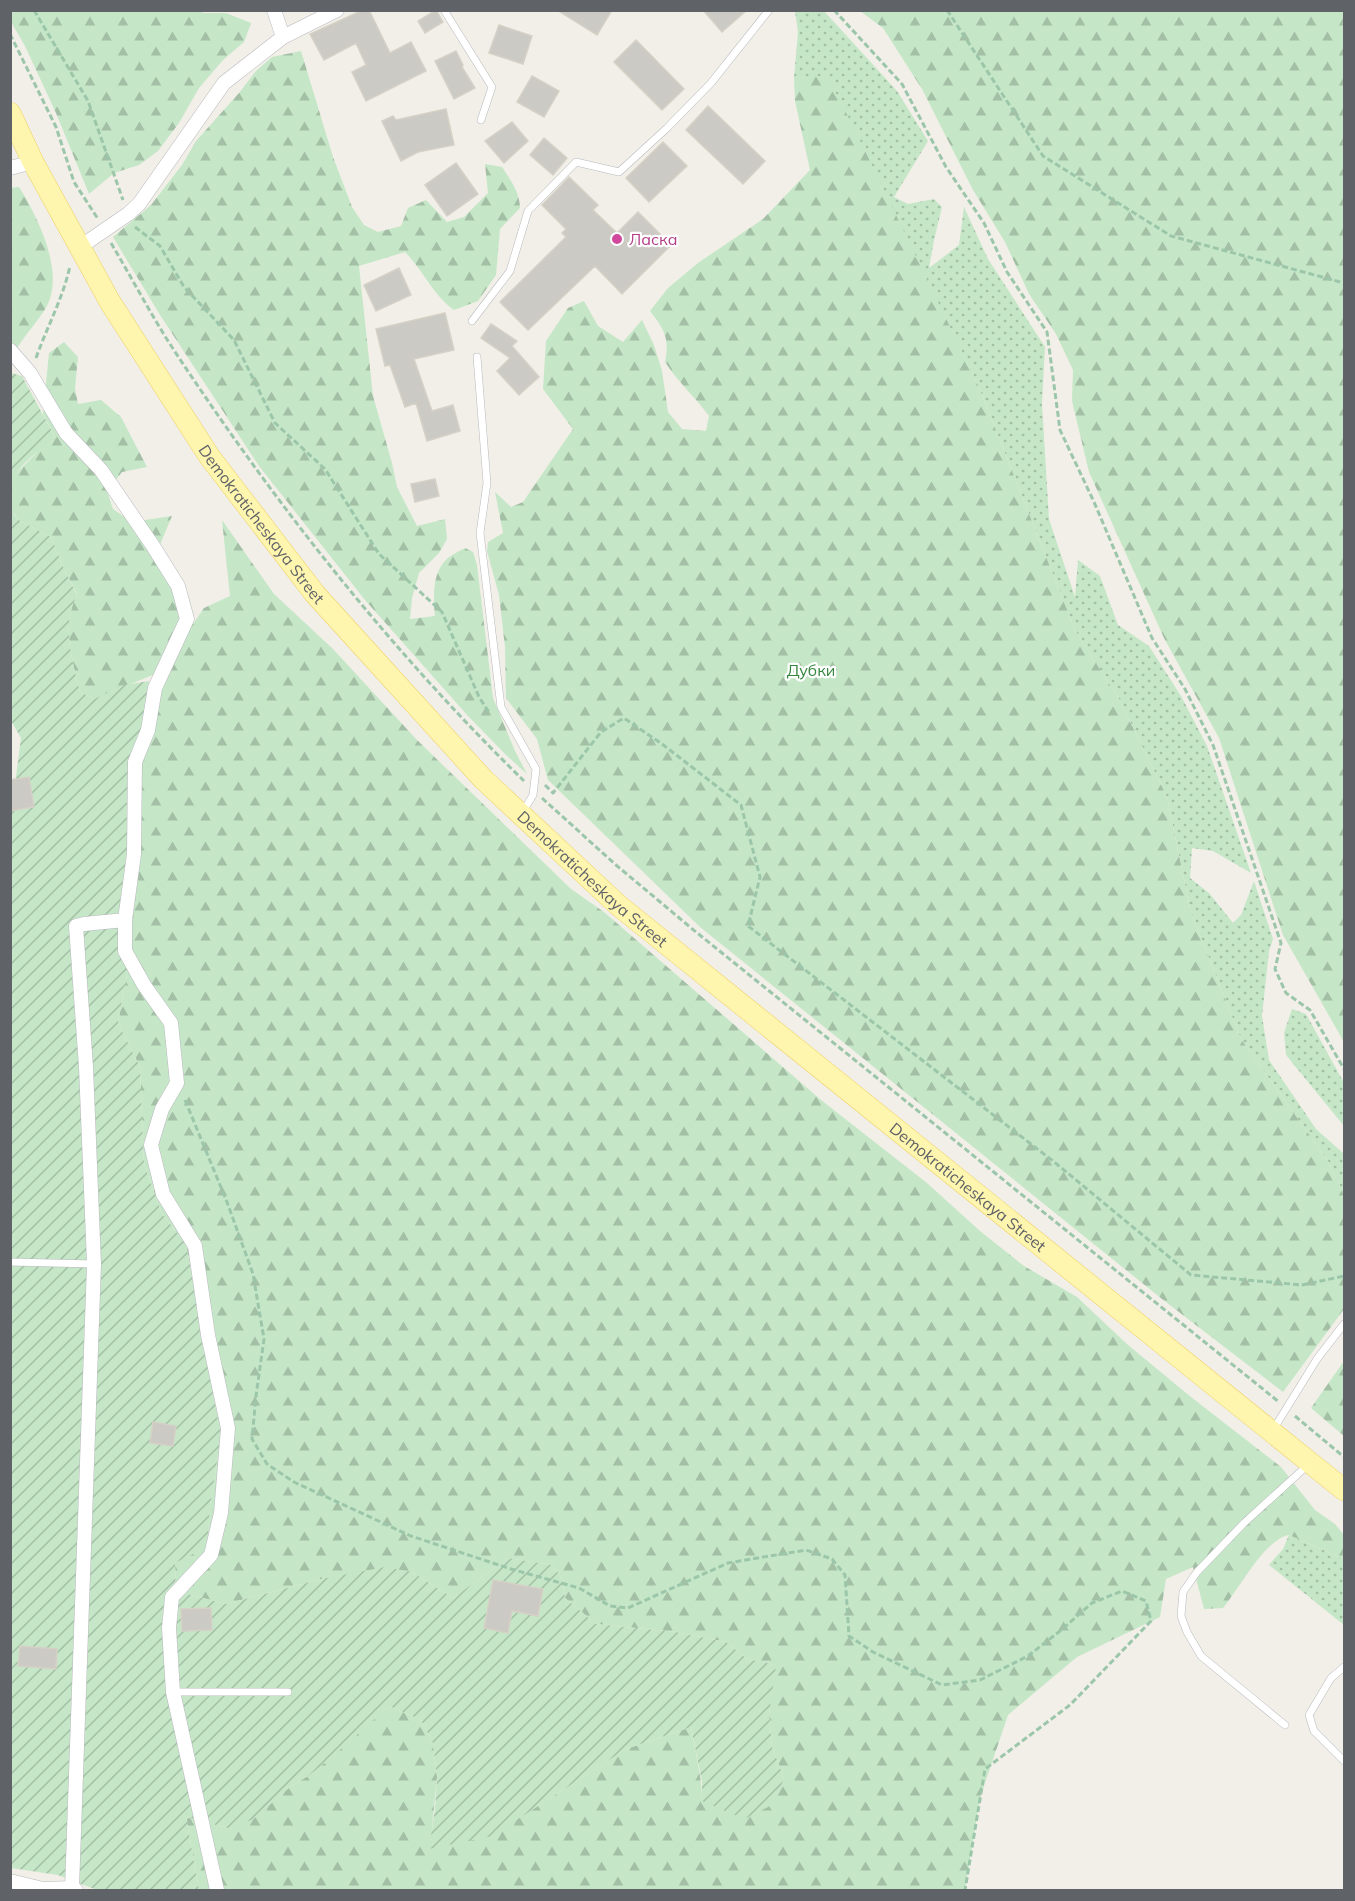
<svg xmlns="http://www.w3.org/2000/svg" width="1355" height="1901" viewBox="0 0 1355 1901" font-family="Mulish,sans-serif">
<defs>
<pattern id="grass-dots" width="8" height="8" patternUnits="userSpaceOnUse" patternTransform="scale(1.5)"><rect width="8" height="8" fill="#c5e7c7"/><path d="M2 2h.1M6 6h.1" fill="none" stroke="#a3bfa5" stroke-width="1.8" stroke-linecap="round"/></pattern>
<pattern id="forest-firs" width="22" height="20" patternUnits="userSpaceOnUse" patternTransform="scale(1.5)"><rect width="22" height="20" fill="#c5e7c7"/><path d="M5 1l3.5 6h-7zM16 11l3.5 6h-7z" fill="#a3bfa5"/></pattern>
<pattern id="garden-furrows" width="10" height="10" patternUnits="userSpaceOnUse" patternTransform="scale(1.5)"><rect width="10" height="10" fill="#c5e7c7"/><path d="M-1 1l2-2M0 10L10 0M9 11l2-2" fill="none" stroke="#a3bfa5"/></pattern>
</defs>
<rect width="100%" height="100%" fill="#f1efe8"/>
<path fill="url(#grass-dots)" d="M795,11H824L897,91L928,141L894,197L908,204L934,199L942,207L934,240L929,268L959,245L964,207L988,259L1045,347L1042,404L1049,519L1075,597L1078,560L1100,576L1118,625L1149,646L1181,696L1207,746L1251,873L1213,851L1192,848L1190,878L1209,893L1233,923L1241,915L1254,881L1273,939L1269,951L1262,1016L1269,1060L1316,1129L1343,1153L1344,1152V1195L1328,1161L1241,1039L1191,913L1167,797L1119,699L1075,630L978,385L827,77L794,78L798,32Z
M1292,1009L1306,1014L1344,1083V1126L1286,1055L1284,1033Z
M1289,1535L1344,1559V1625L1269,1565L1283,1549Z"/>
<path fill="url(#forest-firs)" d="M10,11H199L203,13H226L251,23L244,42L223,60L199,88L179,123L158,151L139,165L114,173L89,194L56,113L25,46L11,22Z
M860,11H1344V1042L1283,935L1219,738L1164,638L1089,472L1072,401L1073,370L1056,334L1029,294L1005,242L973,190L922,89L883,28Z
M301,51L333,157L352,207L364,225L378,232L401,226L408,208L426,200L447,222L464,217L488,193L485,164L502,167C510,179 520,193 520,208L500,229L496,275L478,301L454,310C433,295 423,270 405,252L359,266L373,396L392,463L397,487L417,526L445,519L447,539L439,553L419,573L412,598L410,619L435,616C433,597 432,571 448,558C453,554 459,551 465,548L473,552L477,565L493,698L515,751L527,774L505,754L468,716L365,600L259,466L160,315L113,237L151,205L182,165L196,141L239,93L256,71L272,57Z
M827,76L854,128L978,385L1075,630L1119,699L1167,797L1191,913L1241,1039L1328,1161L1344,1195V1309L1283,1392L1162,1299L700,927L548,780L537,739L506,698L505,647L499,595L487,551L488,542L503,533L495,492L511,507L523,502L573,429L543,389L546,341L568,308L584,301L598,326L623,342L642,320L654,345L662,371L668,412L682,429L706,431L709,416C695,397 678,382 665,362C670,338 664,329 650,311L668,288L698,263L763,219L810,170L795,101L794,78Z
M19,187C37,216 65,271 47,306C36,325 19,340 11,360L10,188Z
M64,342L78,357L75,388L78,404L101,400L121,417L147,467L122,472L107,491L113,509L132,522L172,516L154,559L181,595L178,633L160,672L94,699L80,692C72,659 61,626 77,594L64,569L51,537L20,521L11,510L12,478L41,448L56,439L43,414L49,353Z
M222,520L274,594L333,649L417,740L571,889L604,912L821,1100L927,1183L980,1231L1024,1266L1077,1297L1128,1345L1191,1397L1281,1467L1315,1510L1335,1524L1344,1535V1559L1289,1535C1265,1539 1239,1589 1223,1608L1204,1609L1193,1567L1166,1579L1160,1617L1077,1657L1008,1715L980,1798L965,1890H199L186,1817L231,1829L275,1800L291,1786L308,1776L389,1706L421,1720L433,1743L437,1777L430,1849L527,1813L626,1749L691,1727C695,1752 702,1776 702,1801L784,1778L772,1747L769,1715L775,1665L747,1659L726,1642L676,1632L596,1624L565,1598L562,1578L552,1565L508,1558L453,1598L412,1572L321,1579L226,1604L176,1591L175,1563L207,1546L210,1506L221,1436L186,1244L162,1214L144,1164L140,1067L118,1023L129,963L143,727L182,640L204,608L230,596Z
M1344,1361V1436L1311,1408Z"/>
<path fill="url(#garden-furrows)" d="M11,373L22,376L56,439C40,448 15,468 11,486Z
M10,510L20,521L51,537L64,569L77,595C61,626 72,659 80,692L94,699L124,685L149,681L142,752L138,873L129,963L118,1023L140,1067L144,1164L162,1214L186,1244L221,1436L210,1506L207,1547L175,1563L176,1591L226,1604L321,1579L385,1567L412,1572L453,1598L508,1558L552,1565L562,1578L565,1598L596,1624L676,1632L726,1642L747,1659L776,1665L769,1715L772,1747L784,1778L774,1804L744,1819L702,1801V1782L691,1727L626,1749L492,1836L429,1849L435,1809L437,1777L433,1743L421,1720L389,1706L331,1758L308,1776L291,1786L255,1818L231,1829L186,1817L199,1890H97L58,1875L11,1868L10,822L21,738L10,719Z"/>
<path fill="#cccac4" stroke="#d5d1c6" stroke-width="1.5" d="M363,10H369L390,53L411,42L426,71L366,101L352,72L366,65L356,43L324,60L310,34Z
M436,10L443,22L425,33L418,21Z
M557,10H612L597,35Z
M703,10H747L722,32Z
M499,25L532,36L523,64L489,53Z
M636,40L684,89L662,110L614,62Z
M456,51L463,65L462,67L475,88L454,99L435,61Z
M532,76L559,91L544,117L517,102Z
M708,106L765,161L743,184L686,130Z
M446,109L454,145L418,152L401,161L382,121L393,116L396,120Z
M512,122L528,141L504,163L485,141Z
M544,138L567,158L553,175L530,155Z
M663,142L687,166L649,202L626,178Z
M456,163L478,194L447,216L425,185Z
M569,177L598,205L593,210L617,233L638,212L671,245L622,294L595,266L528,330L500,302L566,237L562,233L566,229L542,205Z
M399,268L411,295L376,311L364,285Z
M445,313L454,350L414,359L432,411L453,405L460,431L427,441L416,403L405,407L390,365L385,366L376,329Z
M491,324L517,341L512,346L539,377L519,395L497,371L510,358L481,338Z
M435,479L439,496L415,502L411,484Z
M29,777L34,807L10,811V780Z
M153,1422L176,1426L173,1446L150,1443Z
M493,1580L543,1589L538,1616L512,1611L508,1633L484,1628Z
M211,1608L212,1630L182,1631L181,1609Z
M20,1646L57,1649L56,1669L18,1666Z"/>
<g fill="none" stroke-linecap="round" stroke-linejoin="round">
<defs>
<path id="lane" d="M444,10L492,87L481,120
M472,321L510,271L528,211L576,162L619,172L667,128L711,83L769,10
M477,357L487,483L480,533L501,707L536,769L533,795L522,813
M10,1262L94,1264
M1273,1430L1317,1359L1344,1324
M1344,1667L1331,1678L1309,1715L1314,1731L1344,1761
M173,1692H288
M1285,1725L1201,1656L1187,1632L1181,1616L1183,1592L1197,1572L1244,1523L1309,1464"/>
<path id="street" d="M274,10L283,37
M10,168L33,162
M80,247L128,214L139,204L224,83L283,37L337,10
M10,350L30,373L66,433L101,470L153,546L178,586L187,619L155,688L148,730L135,762L134,854L125,920L84,924L76,926L86,1067L94,1264L72,1888
M125,920V951L144,985L171,1023L177,1083L162,1109L151,1145L163,1194L195,1246L208,1335L228,1428L221,1513L211,1555L172,1597L169,1628L173,1692L217,1890
M10,1881L43,1889L72,1888L76,1890"/>
<g id="primary">
<path id="s1" d="M10,113L33,162L110,302L209,456L315,594L483,779L618,905L1344,1490"/>
</g>
</defs>
<use href="#lane" stroke="#b8b9bd" stroke-width="8"/>
<use href="#street" stroke="#b8b9bd" stroke-width="15"/>
<use href="#primary" stroke="#f0cf61" stroke-width="22"/>
<path stroke="#9cc6aa" stroke-width="3" stroke-dasharray="6 3" stroke-linecap="butt" d="M34,10L88,101L123,200
M834,10L902,84L946,167L984,223L1007,272L1047,332L1060,430L1094,502L1152,638L1185,689L1213,745L1281,943L1275,969L1286,993L1310,1010L1344,1069
M947,10L1043,156L1171,236L1344,283
M10,34L56,127L74,182L98,219
M135,227L160,246L184,287L234,340L275,423L325,469L379,554L442,612L479,697L490,714
M111,243C130,275 148,309 168,341C271,499 389,649 524,781
M36,358C47,327 63,298 70,266
M545,785L553,793L601,732L624,718L662,744L741,805L760,877L748,926L1053,1161L1191,1275L1302,1285L1344,1276
M542,798L616,865L696,932L1279,1402
M185,1100L227,1202L253,1274L264,1339L256,1396L252,1439L267,1464L294,1482L411,1536L511,1569L579,1588L610,1606L628,1608L728,1563L806,1550L832,1559L845,1575L849,1636L873,1652L942,1685L980,1680L1028,1656L1060,1631L1092,1603L1122,1591L1146,1601L1151,1621L1070,1705L985,1769L965,1890
M1295,1416L1344,1457"/>
<use href="#lane" stroke="#fff" stroke-width="7"/>
<use href="#street" stroke="#fff" stroke-width="14"/>
<use href="#primary" stroke="#fef5af" stroke-width="21"/>
</g>
<circle fill="#d1479c" stroke="#fff" stroke-width="2" cx="617" cy="239" r="6"/>
<g text-anchor="middle" stroke-width="4.5" stroke-linejoin="round" paint-order="stroke">
<g font-size="16" fill="#b23c85" stroke="#fff" text-anchor="start">
<text x="629" y="245">Ласка</text>
</g>
<g font-size="16" fill="#5f6267" stroke="#fff">
<text dy="6" stroke="none"><textPath href="#s1" startOffset="483">Demokraticheskaya Street</textPath></text>
<text dy="6" stroke="none"><textPath href="#s1" startOffset="969">Demokraticheskaya Street</textPath></text>
<text dy="6" stroke="none"><textPath href="#s1" startOffset="1455">Demokraticheskaya Street</textPath></text>
</g>
<g font-size="16" fill="#37863f" stroke="#fff">
<text x="811" y="676">Дубки</text>
</g>
</g>
<rect width="1355" height="1901" fill="none" stroke="#5f6267" stroke-width="24"/>
</svg>
